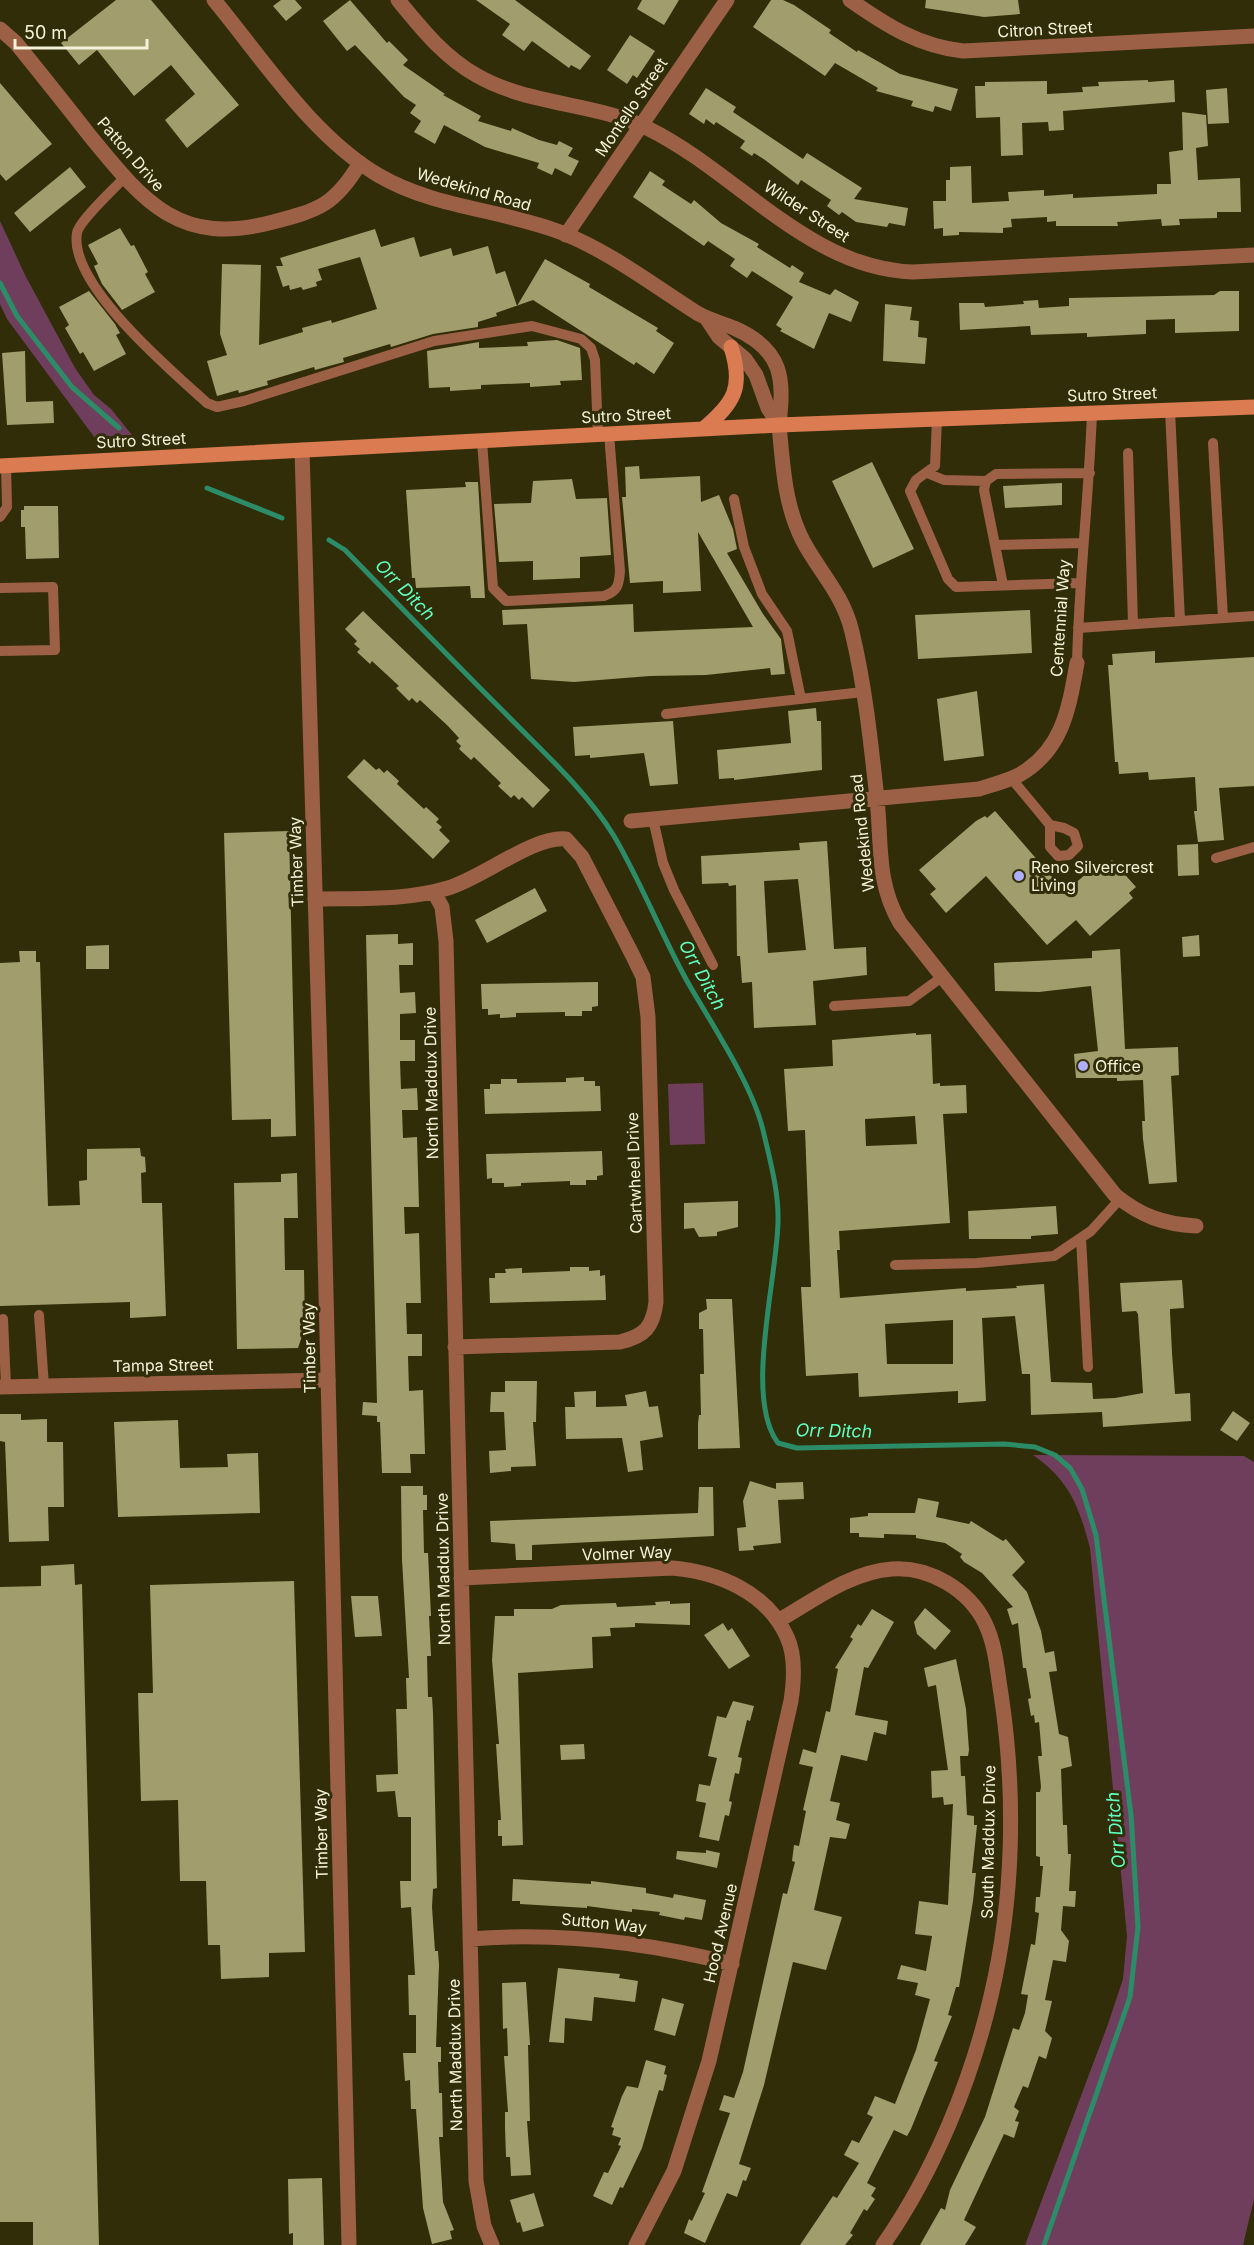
<svg xmlns="http://www.w3.org/2000/svg" width="1254" height="2245" viewBox="0 0 1254 2245" font-family="Inter,sans-serif">
<rect width="100%" height="100%" fill="#312d08"/>
<path fill="#703e5d" d="M0,221L25,275L75,368L94,395L111,409L132,435L95,438L7,319L0,304Z
M703,1083L705,1144L670,1145L668,1084Z
M1033,1455L1244,1456L1254,1462V2199L1243,2245H1025L1108,2024L1123,1979L1127,1936L1090,1548C1079,1506 1069,1480 1033,1455Z"/>
<g fill="none" stroke-linecap="round" stroke-linejoin="round">
<path stroke="#2d8c68" stroke-width="5" d="M0,283L17,316L72,387L119,428
M207,488L282,518
M329,540L345,550C398,604 450,658 503,711C540,749 586,790 614,836C641,882 661,934 687,981C711,1023 752,1084 763,1130C770,1160 779,1192 778,1222C777,1279 744,1398 778,1443L797,1448L1004,1444L1035,1447L1055,1455L1070,1468L1082,1489L1096,1535L1131,1815L1138,1927L1130,1997L1044,2245"/>
</g>
<path fill="#a19d6c" fill-rule="evenodd" d="M116,0H151L239,105L187,148L165,120L195,94L171,65L134,96L97,50L79,65L61,43Z
M281,0H295L302,8L286,21L273,6Z
M350,0L387,43L389,41L408,60L403,65L445,94L443,95L481,116L478,121L511,131L512,128L539,140L557,145L559,141L573,148L568,156L579,161L571,176L555,168L552,175L537,168L539,163L485,147L444,125L435,144L414,132L421,121L410,113L416,105L404,97L355,45L347,51L323,21Z
M476,0H515L591,56L580,70L571,65L569,68L532,41L524,51L502,35L510,24Z
M642,0H679L664,25L637,9Z
M771,0H783L794,5L831,30L829,33L857,52L858,50L900,74L958,89L951,111L935,106L933,112L911,106L913,101L876,91L878,88L835,63L825,76L753,27Z
M926,0H1018L1020,14L984,17L925,8Z
M630,35L655,51L637,78L633,75L627,84L607,70Z
M1148,80V82L1174,80L1175,102L1063,111L1064,130L1049,131L1048,122L1022,123L1023,155L1001,156L1000,117L976,118L975,86H985V82L1047,81V94L1083,92L1082,87L1099,86L1098,82Z
M0,83L52,144L6,181L0,174Z
M706,88L736,107L733,112L803,159L807,153L862,188L854,199L908,208L905,226L889,223L887,227L856,222L842,212L839,215L827,206L831,200L801,180L798,185L765,160L754,153L752,156L740,148L745,141L716,122L714,125L706,119L704,124L689,114Z
M1227,88L1229,123L1208,124L1206,90Z
M1182,112L1206,115L1208,146L1196,148L1198,180L1240,178L1241,212H1217V218L1179,219L1180,225L1162,226L1161,219L1117,222L1118,226H1056V221L1047,222V217L1011,219L1012,227L1003,228V233L959,232V235L943,236V228L934,229L933,201H946V180H950V167L971,166L972,203L1009,201L1008,192L1044,190V196L1073,194V198L1157,194V184H1171L1169,152L1183,150Z
M70,167L86,187L30,232L14,213Z
M650,171L665,181L662,185L691,204L694,200L721,223L759,244L757,247L790,268L792,265L804,273L799,282L830,295L835,289L859,302L851,322L829,313L814,349L780,331L782,329L776,325L793,297L752,271L747,278L730,266L735,259L708,241L704,246L633,197Z
M120,228L131,246L134,245L148,272L145,274L155,292L122,310L102,284L94,266L98,264L88,245Z
M375,229L381,247L414,237L420,257L451,248L453,256L488,246L496,274L505,271L517,306L545,259L590,284L589,287L658,328L656,331L674,343L654,374L636,362L634,365L533,300L496,313L497,316L478,322V327L433,334L391,347L390,344L343,358L344,362L329,366L315,370L314,367L267,381L268,385L239,393L238,390L217,396L207,361L227,355L220,334L222,264L261,265L259,345L303,332L302,328L331,320L332,323L377,309L360,257L318,269L322,280L316,282L317,286L303,290L301,287L290,290L289,285L283,287L276,266H283L280,258Z
M89,291L115,324L120,333L116,335L126,354L94,371L83,352L80,354L65,328L69,325L59,307Z
M1220,291H1239V331L1175,333V319L1146,320V334L1087,337V333L1031,335L1030,326L960,330L959,303H984L985,307L1024,304L1023,301L1038,300L1039,308L1069,306V298L1214,295Z
M885,304L912,307L910,320L919,321L918,337L927,338L925,364L883,361Z
M557,340L580,348L582,380L560,381L561,385L530,387V383L481,385V389L450,391V387L429,388L427,351L479,342V348L528,346L527,342Z
M25,351L26,402L53,401L54,423L7,425L2,353Z
M872,462L914,549L873,568L832,481Z
M639,466L640,479L700,476L701,502L719,495L733,529L737,549L727,553L763,614L781,639L785,674L771,675L770,668L706,675L650,676L574,682L531,679L527,624L503,625L502,610L633,604L634,632L753,627L698,532L701,591L663,593V581L630,583L622,497H626L625,467Z
M572,479L576,499L607,498L611,555L580,557V578L533,580V561L499,562L494,504L531,503L533,481Z
M465,482H478L485,598H471L470,586L416,588L415,578H412L406,490L466,487Z
M1062,483V505L1005,508L1003,486Z
M24,506H58L59,558L26,559L25,527H21V510H24Z
M1030,610L1032,653L918,659L915,615Z
M363,611L550,790L533,808L522,797L519,800L514,795L511,798L498,786L501,783L474,757L471,760L459,749L461,746L456,741L459,738L448,726L420,700L417,703L412,698L409,701L396,688L399,686L372,661L370,664L357,652L360,649L354,644L357,641L345,629Z
M1155,651V663L1254,657V786L1219,788L1224,840L1198,842L1194,811H1197L1195,777L1149,780L1148,772L1119,774L1118,762H1115L1108,665H1113L1112,654Z
M977,691L984,756L944,761L937,699Z
M816,708L817,721H821L822,770L734,780V778L719,779L717,750L791,743L788,711Z
M673,721L678,784L650,786L644,753L590,758V755L575,756L573,727Z
M364,759L376,770L379,768L384,773L387,770L399,781L397,784L424,809L426,807L439,819L436,822L442,827L439,830L450,841L433,859L347,777Z
M995,811L1065,892L1101,861L1105,866L1112,860L1136,887L1129,893L1133,898L1090,936L1076,920L1047,945L986,876L946,913L930,894L936,889L919,870L976,821L985,816L987,818Z
M289,831L296,1136L271,1137V1119L232,1120L224,833Z
M827,841L834,949L866,947L867,975L813,981L816,1025L754,1028L752,982L742,983L740,956H737L736,885L729,886L728,883L702,884L701,856L800,850L799,843ZM798,879L806,950L768,953L764,881Z
M1198,844L1199,875L1178,876L1177,845Z
M535,888L547,911L487,943L475,920Z
M398,934V944L413,943V965H399L400,993L415,992L416,1013L400,1014V1040H415V1061H400L401,1089L417,1088L418,1110H402L403,1138L417,1137L419,1207H404L405,1234L419,1233L421,1303H406L407,1334H422V1356H408L409,1391L423,1390L425,1454H410L411,1473H382L380,1422H377V1416L362,1415L363,1402L377,1403L366,935Z
M1199,935L1200,956L1183,957L1182,937Z
M109,945V969H86V946Z
M1120,949L1125,1049L1178,1047L1179,1075L1171,1076L1177,1182L1149,1184L1143,1139L1142,1121H1145L1143,1080L1117,1081V1078H1076L1074,1054L1098,1051L1091,986L1039,992L995,991L994,963L1092,958V951Z
M19,951H36V962H40L48,1206L80,1205L79,1181L87,1180V1149L140,1148L141,1156L145,1157L146,1172L141,1173L142,1203H162L166,1316L130,1318V1302L0,1306V963L20,962Z
M598,982V1006L592,1007V1011H582V1016H565V1012L516,1013V1017L500,1018V1014L488,1015V1009H482L481,984Z
M916,1033V1035L931,1034L933,1084L940,1083V1086L966,1085L967,1113L943,1114L950,1223L839,1231L840,1250H837L840,1298L966,1288V1291L1017,1288L1016,1286L1044,1284L1051,1382L1092,1383L1093,1399L1115,1398L1143,1393L1138,1314L1136,1311L1122,1312L1120,1283L1182,1280L1184,1308L1170,1309V1312L1172,1353L1175,1394L1190,1393L1191,1421L1103,1427L1102,1412L1031,1415L1030,1374H1022L1015,1316L982,1318L986,1401L958,1403V1391L859,1397L858,1373L806,1376L801,1287H811L805,1130L788,1131L784,1069L833,1066L832,1040ZM915,1116L917,1144L866,1146L865,1119ZM953,1320V1364H887L885,1324Z
M584,1077V1081H595V1086H600L601,1111L485,1114L484,1089H490V1084H501V1079H517V1083L566,1082V1078Z
M602,1151L603,1175L597,1176V1180H586V1185H570V1181L521,1183V1186L504,1187V1183H492V1178L487,1179L486,1154Z
M297,1173L298,1218H284L285,1270H304L305,1327L298,1348L237,1349L234,1183L281,1182V1174Z
M738,1201V1227L717,1232V1236L699,1237L694,1228L684,1229V1203Z
M1056,1206L1058,1234L1031,1236V1239H969L968,1211Z
M570,1267H589V1271L600,1270V1276L605,1275L606,1300L490,1303L489,1278H495V1273H506L505,1269L522,1268V1273L570,1271Z
M706,1299H732L740,1448L698,1449V1423L699,1415H701L700,1374H704L703,1329H699V1313L707,1309Z
M505,1381H537L536,1422H533L536,1466L511,1467V1471L490,1473L489,1451L506,1450L504,1412H490L491,1392H505Z
M596,1391V1407L627,1406L625,1395L646,1391L649,1407L658,1406L663,1437L640,1441L643,1470L628,1472L622,1438L566,1439L565,1407H575L574,1392Z
M1233,1411L1250,1423L1237,1441L1220,1430Z
M0,1414H21V1420L47,1419V1442H63L64,1507H48L49,1541L9,1542L5,1442L0,1441Z
M178,1420L180,1468L228,1467L227,1454L258,1453L260,1513L118,1517L114,1422Z
M750,1481L776,1489V1483L803,1482L804,1499L778,1500L781,1543L753,1546L754,1550L739,1551L737,1528L746,1527L743,1501Z
M401,1486H423V1495H427V1510H423L424,1553H428L431,1616H429L431,1656H427L428,1697H432L433,1713L437,1888L433,1889L432,1907L435,1951H438L439,1965L436,2047H441V2062H438L439,2093H442L443,2137H439L443,2202L454,2230L450,2231L452,2239L432,2244L423,2208L416,2109H411L410,2080L405,2081L403,2053H416V2015H409L408,1975H415L411,1907L401,1908L400,1881H411V1817H398L395,1791L377,1792L376,1775L398,1774L396,1709H407L406,1678H409L402,1560Z
M699,1487H713L714,1536L532,1545V1560H516L515,1544L491,1542L490,1521L698,1513Z
M918,1498L939,1502L936,1517L969,1524L971,1521L1003,1541L1006,1539L1025,1562L1012,1575L1027,1592L1041,1631L1045,1653L1054,1651L1057,1671L1049,1672L1059,1734L1068,1737L1072,1766L1061,1769L1063,1825H1067L1068,1854H1071L1069,1891H1076L1075,1907L1063,1906L1061,1930L1069,1941L1066,1962L1053,1960L1045,2000L1052,2001L1045,2031L1052,2038L1046,2059L1039,2056L1028,2088L1023,2086L1014,2107L1019,2111L1015,2121L1019,2122L1014,2138L1004,2134L964,2220L976,2227L965,2245H920L941,2208L945,2210L950,2190L985,2117L1013,2028L1019,2030L1025,2013L1028,1995L1021,1994L1031,1944L1035,1945L1039,1913L1035,1912L1036,1897H1040L1043,1866H1040V1857L1036,1856V1792H1040L1041,1787L1038,1756H1042L1039,1722L1035,1723L1034,1715L1031,1716L1028,1699L1031,1698L1026,1668H1023L1018,1623L1012,1625L1007,1609L1013,1607L982,1573L964,1562L960,1557L962,1554L945,1543L916,1538V1535L884,1534V1538L859,1537V1533H850V1518L868,1516V1513H915Z
M74,1564L75,1585L82,1584L99,2245H33V2222H0V1587L41,1586V1566Z
M294,1581L305,1952L269,1953V1977L221,1979L220,1945H208L206,1881H180L178,1800L141,1801L138,1693H153L150,1585Z
M351,1596H378L382,1636L355,1637Z
M670,1601V1604L690,1603V1625L635,1623V1627L610,1628L611,1636L592,1637L593,1668L518,1673L523,1845L502,1846V1836H498V1820H501L496,1744H499L492,1660L495,1616H514V1609H552L561,1605L586,1604L616,1603L617,1607L656,1605L655,1602Z
M925,1608L951,1631L935,1650L917,1634L914,1622Z
M872,1609L894,1622L868,1668L864,1667L855,1715L888,1721L886,1735L874,1732L867,1761L841,1755L830,1801L840,1803L836,1820L850,1824L846,1839L830,1837L814,1910L842,1917L826,1970L793,1962L764,2085L739,2164L751,2168L746,2181L743,2180L737,2197L727,2193L705,2243L684,2233L689,2219L692,2221L705,2193L702,2192L730,2113L719,2110L724,2095L734,2098L743,2072L783,1893L787,1894L795,1862L792,1861L794,1845L799,1846L806,1811L803,1810L813,1767L799,1764L803,1749L816,1753L826,1711L830,1712L838,1669L835,1668L853,1639L850,1637L858,1624L861,1626Z
M723,1623L728,1631L732,1628L750,1656L729,1669L704,1635Z
M956,1659L966,1709L969,1750L968,1756H960L961,1776H965L967,1815L974,1816V1825H977L972,1873H976L973,1901L959,1987H956L948,2015L952,2016L934,2061L938,2062L911,2129L907,2136L894,2130L867,2183L876,2188L871,2196L875,2199L867,2211L864,2209L850,2233L853,2235L845,2245H800L833,2196L837,2198L859,2163L844,2155L852,2140L859,2143L873,2117L867,2114L875,2096L895,2104L916,2050L930,1999L915,1995L918,1983L897,1979L901,1965L926,1971L932,1936L915,1934L919,1901L948,1905L953,1804L944,1805L943,1797L932,1798L931,1771L948,1770L936,1685L928,1687L924,1668Z
M733,1701L754,1706L750,1721L747,1720L740,1749L738,1757L742,1758L739,1774L735,1773L729,1801L732,1802L729,1816L725,1815L719,1841L699,1837L706,1803L696,1801L699,1784L710,1786L717,1758L708,1756L717,1716L726,1718Z
M584,1744L585,1759L561,1760L560,1745Z
M706,1850L720,1853L717,1868L676,1859L677,1851L706,1853Z
M513,1879L591,1884V1881L646,1888V1893L673,1898L674,1894L706,1900L702,1920L685,1917L684,1920L659,1915L660,1912L632,1909V1912L587,1906V1908L520,1904V1901H512Z
M558,1968L620,1974L619,1978L638,1981L635,2002L594,1997L592,2021L565,2018L564,2043L549,2042Z
M526,1982L530,2045H528L530,2121H527L531,2175L511,2176L510,2157H506L505,2127V2112H508L504,2056H508L507,2028L503,2029L502,1983Z
M662,1998L684,2004L675,2036L654,2030Z
M646,2060L666,2066L664,2074L667,2075L663,2091L659,2090L642,2148L623,2188L620,2187L612,2205L593,2196L604,2172L608,2173L621,2146L618,2145L621,2138L612,2135L614,2128L611,2127L622,2096L627,2086L638,2088Z
M322,2178L324,2245H293V2233L289,2234L288,2179Z
M534,2193L544,2226L523,2232L520,2222L517,2223L510,2200Z"/>
<g fill="none" stroke-linecap="round" stroke-linejoin="round">
<path stroke="#9c6047" stroke-width="10" d="M124,178C114,189 79,221 77,233C68,284 172,371 207,403L217,407L244,401L434,341L532,326L581,339L591,348L595,360L598,435
M1170,410L1180,621
M937,419L935,466L916,480L910,491L948,579L956,587L1079,583
M482,441L493,588L506,601L604,596C618,591 619,585 620,571L609,434
M1213,443L1223,618
M1128,453L1133,624
M927,473L944,480L986,481
M734,499L744,547L762,594L787,631L801,699
M0,517L7,507L6,465
M996,545L1083,543
M1003,585L984,490L986,481L996,474L1090,473
M0,588L53,587L55,650L0,651
M1078,628L1254,616
M1077,663C1079,579 1089,496 1092,412
M666,714L863,692
M1011,778L1050,825L1064,828L1074,833L1078,846L1069,855L1058,856L1050,847V825
M653,819L663,863L674,890L713,965
M1216,858L1254,847
M834,1006L909,1001L942,977
M1081,1238L1088,1367
M895,1265L977,1263L1054,1256L1091,1231L1120,1199
M39,1315L44,1386
M3,1319L6,1386"/>
<path stroke="#9c6047" stroke-width="15" d="M398,0C421,28 444,57 476,75C529,106 595,102 649,129C736,172 810,269 913,272L1254,255
M850,0C886,25 918,46 963,51L1254,36
M0,29L16,43C41,74 66,105 90,136C144,202 179,247 273,222C319,210 335,205 360,163
M566,235L727,0
M779,425C783,465 784,504 803,541C820,573 843,594 852,632C865,686 871,744 877,799C882,846 876,881 900,923L1115,1195C1141,1216 1163,1224 1196,1226
M631,821L979,789C992,785 1007,781 1019,775C1063,750 1069,708 1077,663
M434,892L442,907L446,941L476,2181L484,2226L492,2245
M315,899C360,898 405,901 448,888C482,878 535,835 566,839L582,857L633,956L643,977L648,1017L656,1302C653,1327 645,1336 620,1342L455,1347
M0,1387L328,1380
M461,1578L672,1568C718,1572 767,1592 787,1637C796,1656 794,1681 791,1701L709,2061L674,2171L636,2245
M778,1621C813,1601 850,1572 892,1569C929,1566 969,1590 985,1623C996,1646 997,1670 1001,1694C1016,1793 1014,1898 991,1996C971,2082 934,2172 883,2245
M470,1939C559,1932 646,1942 732,1964"/>
<path stroke="#9c6047" stroke-width="15" d="M214,0C263,59 311,135 378,175C434,208 500,209 560,232C609,251 653,285 697,313C709,320 722,323 734,328C784,350 784,379 779,425
M707,319L719,337L745,359L756,375L768,408L779,425
M302,450L322,1128L349,2245"/>
<path stroke="#da7b52" stroke-width="15" d="M703,429C734,403 744,388 731,347
M0,466L779,425L1254,407"/>
</g>
<g fill="#aeaefa" stroke="#312d08" stroke-width="2">
<circle cx="1019" cy="876" r="6"/>
<circle cx="1083" cy="1066" r="6"/>
</g>
<g text-anchor="middle" stroke-width="6" stroke-linejoin="round" paint-order="stroke">
<g font-size="16" fill="#f4f2d8" stroke="#312d08">
<text transform="translate(1045 29) rotate(-3)" y="6">Citron Street</text>
<text transform="translate(631 107) rotate(-56)" y="6">Montello Street</text>
<text transform="translate(131 154) rotate(49)" y="6">Patton Drive</text>
<text transform="translate(474 189) rotate(16)" y="6">Wedekind Road</text>
<text transform="translate(807 211) rotate(33)" y="6">Wilder Street</text>
<text transform="translate(1112 394) rotate(-2)" y="6">Sutro Street</text>
<text transform="translate(626 415) rotate(-3)" y="6">Sutro Street</text>
<text transform="translate(141 440) rotate(-3)" y="6">Sutro Street</text>
<text transform="translate(1060 618) rotate(-86)" y="6">Centennial Way</text>
<text transform="translate(862 833) rotate(-96)" y="6">Wedekind Road</text>
<text transform="translate(296 862) rotate(-92)" y="6">Timber Way</text>
<text transform="translate(431 1083) rotate(-91)" y="6">North Maddux Drive</text>
<text transform="translate(634 1173) rotate(-92)" y="6">Cartwheel Drive</text>
<text transform="translate(309 1348) rotate(-91)" y="6">Timber Way</text>
<text transform="translate(163 1365) rotate(-1)" y="6">Tampa Street</text>
<text transform="translate(627 1553) rotate(-2)" y="6">Volmer Way</text>
<text transform="translate(443 1569) rotate(-91)" y="6">North Maddux Drive</text>
<text transform="translate(321 1834) rotate(-91)" y="6">Timber Way</text>
<text transform="translate(988 1842) rotate(-89)" y="6">South Maddux Drive</text>
<text transform="translate(604 1923) rotate(6)" y="6">Sutton Way</text>
<text transform="translate(720 1933) rotate(-77)" y="6">Hood Avenue</text>
<text transform="translate(455 2055) rotate(-91)" y="6">North Maddux Drive</text>
</g>
<g font-size="16" fill="#f4f2d8" stroke="#312d08" text-anchor="start">
<text x="1031" y="873">Reno Silvercrest<tspan x="1031" dy="18">Living</tspan></text>
<text x="1095" y="1072">Office</text>
</g>
<g font-size="18" font-style="italic" fill="#5effc0" stroke="#312d08">
<text transform="translate(405 590) rotate(46)" y="6">Orr Ditch</text>
<text transform="translate(702 975) rotate(61)" y="6">Orr Ditch</text>
<text transform="translate(834 1431) rotate(1)" y="6">Orr Ditch</text>
<text transform="translate(1116 1830) rotate(-95)" y="6">Orr Ditch</text>
</g>
</g>
<path d="M15 39v9h132v-9" fill="none" stroke="#f4f2d8" stroke-width="3"/>
<text x="24" y="39" font-size="18" fill="#f4f2d8" stroke="#312d08" stroke-width="4.5" paint-order="stroke">50 m</text>
</svg>
